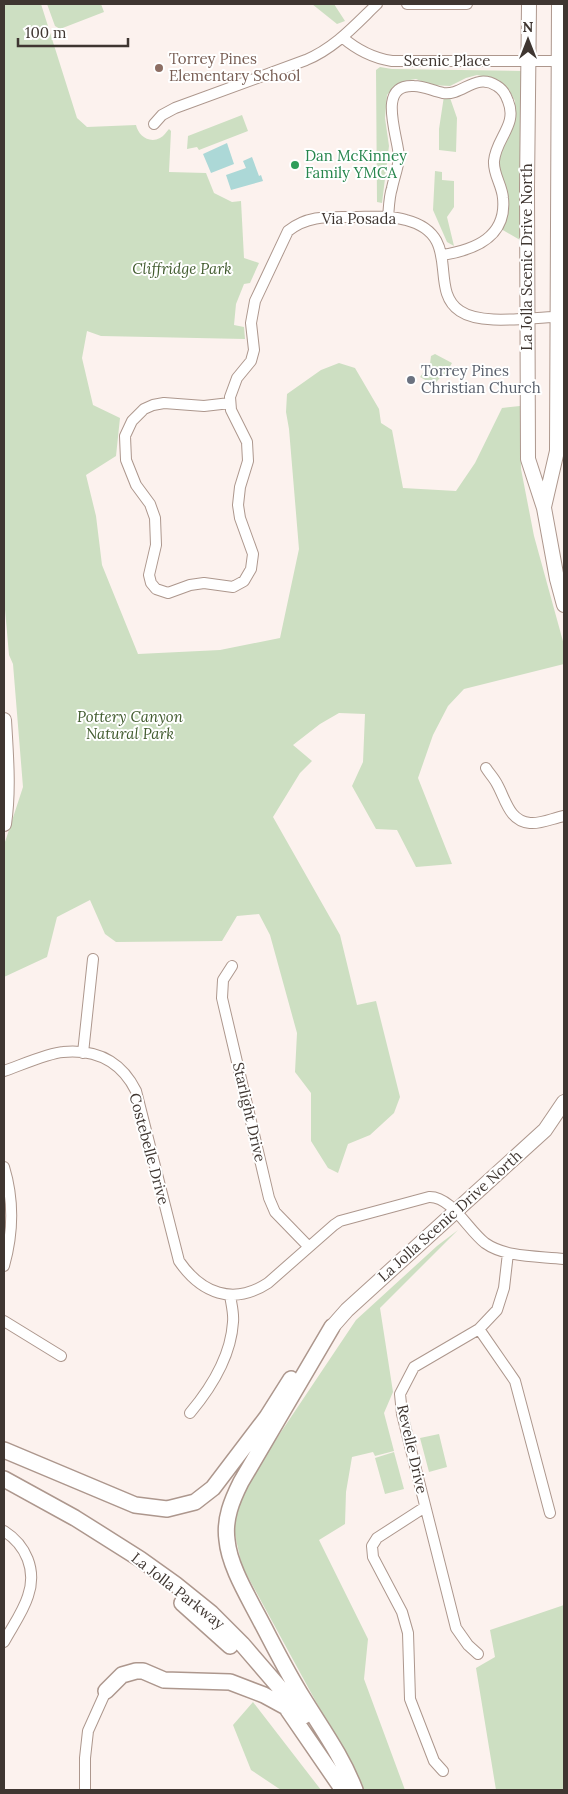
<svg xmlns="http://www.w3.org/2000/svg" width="568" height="1794" viewBox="0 0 568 1794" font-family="Lora,serif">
<rect width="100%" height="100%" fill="#fcf2ee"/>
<path fill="#cddfc2" d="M4,4H41L77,118L87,127L136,125C138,135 149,144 160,138C164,136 166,132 169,129L171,131L169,172L206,173L214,193L232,202L241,201L244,258L259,263L250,283L244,284L236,304L234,325L244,327L245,339L101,336L87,331L82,358L93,405L120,418L116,456L86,475L96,516L102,565L138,654L220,650L280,638L299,549L289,429L286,412L287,394L321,370L339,363L355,368L379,409L381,423L392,430L403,488L456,491L475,463L502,408L520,406L521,469L534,536L564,645V664L464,689L448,706L433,735L418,778L452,864L416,867L397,830L376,829L352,786L363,762L365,714L339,713L320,724L293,745L312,761L300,773L273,817L340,935L357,1005L376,1001L400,1097L394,1113L370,1135L348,1144L338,1173L328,1168L311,1141V1093L295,1072L297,1033L270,935L259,914L237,916L222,941L116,942L105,934L90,900L57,917L47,957L4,977V845L23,787L13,664L9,655L4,598Z
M47,4H101L104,12L60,29L55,26Z
M312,4H334L345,21L337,24Z
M380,67L392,69L523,71L520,240L501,229L498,160L515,113V101L509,90L494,79L477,75L466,78L450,86L431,85L416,79L404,81L395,86L387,95L385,118L389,146L382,203L377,202L376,70Z
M449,95L457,118L456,152L439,150V129L444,96Z
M242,115L248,131L199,150L197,147L187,149L188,136Z
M435,171L442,172V180L454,181V207L447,217L454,246L447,242L433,210Z
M435,354L452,363L445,375L443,374L434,385L420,377L430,364L431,356Z
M458,1230L380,1308L393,1392L384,1413L394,1451L375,1456L373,1452L352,1457L346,1492L345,1524L319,1540L368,1639L364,1679L405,1790H364L242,1566L233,1526L238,1496L356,1320L437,1246Z
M439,1434L447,1467L429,1472L420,1438Z
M394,1452L404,1489L385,1494L375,1458Z
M564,1605V1790H496L476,1668L495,1657L490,1630Z
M253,1702L321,1790H281L251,1770L233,1725Z"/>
<path fill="#acd8d7" d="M227,143L234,164L211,173L203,154Z
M252,157L259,176L261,175L263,181L231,190L226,175L246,168L243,161Z"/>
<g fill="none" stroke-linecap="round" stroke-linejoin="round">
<defs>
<path id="minor" d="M407,4H467
M342,37C357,50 372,58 392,61H559
M154,124L162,115L175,108L306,60C335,48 355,25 377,4
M388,218C389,207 389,197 392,188C394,178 398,168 399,158C399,138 375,84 414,86C424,86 433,91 443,93C463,96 475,72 497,86C502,89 506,95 508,101C518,125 496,138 494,161C493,174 502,185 503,198C507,237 475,250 442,255
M230,403L204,406L164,403L153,405L144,409L132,421L125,436L126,460L136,485L150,504L155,518L156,545L149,575L151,583L156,589L168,593L190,585L204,583L233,587L244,581L251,569L253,554L240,518L238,505L240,487L248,461L247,442L231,410L230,397L237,378L251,361L254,350L251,323L255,301L288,231C308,215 329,217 353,217C370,217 390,215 406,220C464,235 427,289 460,311C482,326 531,317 557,317
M486,768C489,773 494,778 497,784C506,800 509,821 530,823C542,824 553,818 564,816
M232,966L223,980L222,998L269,1198L275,1212L308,1246
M83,1053L93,959
M4,1071C19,1066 48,1053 63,1052C96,1049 121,1061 136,1091L179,1261C201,1293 233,1306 268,1283L334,1225L340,1221L429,1197C451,1196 468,1230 485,1243C506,1258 539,1256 564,1259
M4,1167C14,1200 13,1234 4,1266
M4,1321L61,1356
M479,1329L515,1381L550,1513
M190,1413C211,1388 231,1355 233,1322C234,1313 231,1303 230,1295
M425,1507L377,1538L372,1546L373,1557L402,1612L408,1633L410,1699L434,1761L443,1771
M4,1531C26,1545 37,1570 28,1596C23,1612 12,1627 4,1642
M478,1654L468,1645L456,1628L402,1414L400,1394L414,1367L479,1329L497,1310L504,1288L508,1253
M85,1790V1758L88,1731L106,1691"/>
<path id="major" d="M529,4L527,188L528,459L544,508L557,579L564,605
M544,507L557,451L559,4
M4,720C6,755 9,790 4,824
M332,1327L347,1310L545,1130L564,1102"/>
<path id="highway" d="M332,1327L241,1482C232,1500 224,1519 227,1540C229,1564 246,1593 257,1614C272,1642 286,1671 303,1698C322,1729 342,1756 355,1790
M4,1450L135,1505L167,1509L195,1502L213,1488L267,1417L291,1379
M4,1479L75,1518L140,1559L175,1584L211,1613L242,1644L304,1716
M182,1603L230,1646
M106,1691L122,1675L136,1671H143L164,1680L230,1682L264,1695L286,1707
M288,1710L343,1790"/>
</defs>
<use href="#minor" stroke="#ad978d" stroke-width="12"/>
<use href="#major" stroke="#ad978d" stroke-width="16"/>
<use href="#highway" stroke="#ad978d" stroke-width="18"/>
<use href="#minor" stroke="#fff" stroke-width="10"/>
<use href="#major" stroke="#fff" stroke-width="14"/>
<use href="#highway" stroke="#fff" stroke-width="15"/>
</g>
<circle fill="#8d6e63" stroke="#fff" stroke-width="2" cx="159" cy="68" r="5"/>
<circle fill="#2e9e5b" stroke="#fff" stroke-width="2" cx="295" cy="165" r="5"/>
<circle fill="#6b7280" stroke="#fff" stroke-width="2" cx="411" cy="380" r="5"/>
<g text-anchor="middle" stroke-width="4" stroke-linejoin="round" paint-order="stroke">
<g font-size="15" fill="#785e54" stroke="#fff" text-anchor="start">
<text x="169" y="64">Torrey Pines<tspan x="169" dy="17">Elementary School</tspan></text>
</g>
<g font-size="15" fill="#3f3631" stroke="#fff">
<text x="447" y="66">Scenic Place</text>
<text x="359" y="224">Via Posada</text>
<text transform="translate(527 257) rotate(-90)" y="5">La Jolla Scenic Drive North</text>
<text transform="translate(249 1112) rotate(77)" y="5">Starlight Drive</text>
<text transform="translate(149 1149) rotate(75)" y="5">Costebelle Drive</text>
<text transform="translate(450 1216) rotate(-42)" y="5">La Jolla Scenic Drive North</text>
<text transform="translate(412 1449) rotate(77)" y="5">Revelle Drive</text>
<text transform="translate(178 1591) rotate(38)" y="5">La Jolla Parkway</text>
</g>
<g font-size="15" fill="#27864d" stroke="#fff" text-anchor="start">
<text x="305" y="161">Dan McKinney<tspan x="305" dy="17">Family YMCA</tspan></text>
</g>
<g font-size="15" font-style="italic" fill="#415b2e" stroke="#fff">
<text x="182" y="274">Cliffridge Park</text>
<text x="130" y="722">Pottery Canyon<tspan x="130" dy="17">Natural Park</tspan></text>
</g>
<g font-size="15" fill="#5b616d" stroke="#fff" text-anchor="start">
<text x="421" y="376">Torrey Pines<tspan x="421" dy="17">Christian Church</tspan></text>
</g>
</g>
<rect width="568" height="1794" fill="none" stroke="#3f3631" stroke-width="10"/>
<g transform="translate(528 40)" stroke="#ffffff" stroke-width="4" paint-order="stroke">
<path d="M0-4L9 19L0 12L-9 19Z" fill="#3f3631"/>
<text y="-8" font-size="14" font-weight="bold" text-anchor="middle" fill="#3f3631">N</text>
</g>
<path d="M18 38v8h110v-8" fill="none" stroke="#3f3631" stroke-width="2.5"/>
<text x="25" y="38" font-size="15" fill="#3f3631" stroke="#ffffff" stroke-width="4" paint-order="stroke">100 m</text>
</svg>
